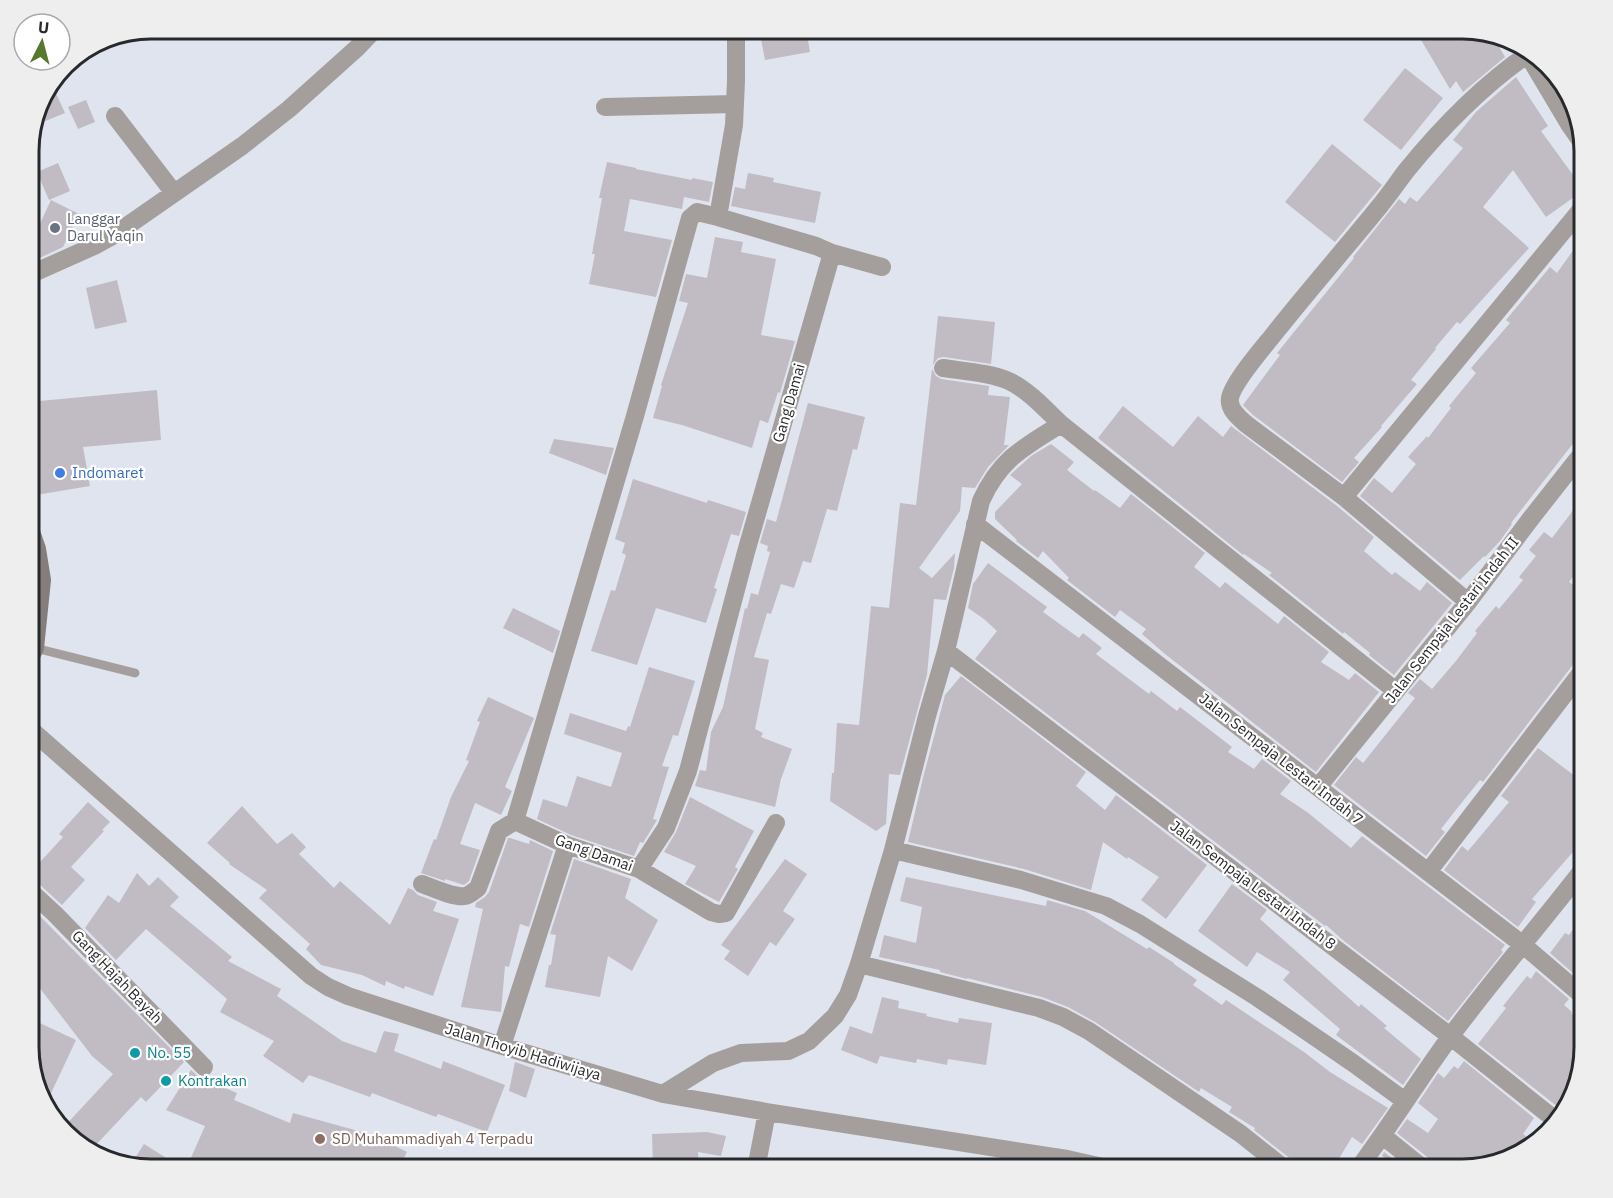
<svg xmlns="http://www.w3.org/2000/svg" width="1613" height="1198" viewBox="0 0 1613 1198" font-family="'IBM Plex Sans',sans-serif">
<rect width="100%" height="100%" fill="#dfe4ef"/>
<path fill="#c1bbc4" d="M759,28H806L810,52L765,60Z
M1414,28H1462L1495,40L1505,57L1463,92L1456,81L1450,89Z
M1405,68L1443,98L1401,150L1363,120Z
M1516,77L1548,126L1541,131L1584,190L1546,217L1513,170L1483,207L1529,248L1460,324L1457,322L1435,348L1436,349L1411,380L1417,384L1381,426L1382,427L1354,458L1359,462L1342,482L1253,415L1243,405L1280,355L1277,353L1354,258L1353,257L1399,199L1405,204L1410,197L1417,202L1463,148L1453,140L1476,112Z
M51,84L53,90L54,89L65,113L33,126L41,97Z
M86,100L95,122L78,129L68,107Z
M1332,144L1382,185L1335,242L1285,202Z
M607,162L636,168V169L692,180V178L713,182L709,202L684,197L682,209L630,199L624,231L672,240L656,297L589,284L595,254H592L602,198H599Z
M58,163L70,191L49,200L37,172Z
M748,173L774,178L773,182L821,192L815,223L731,206L735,187L745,189Z
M51,200L79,214L63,247L29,263V247Z
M1584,235V326L1576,336L1584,342V414L1575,426L1582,432L1511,523L1512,524L1500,541L1485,557L1484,556L1460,580L1360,496L1374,478L1392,493L1416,464L1408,457L1427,436L1428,438L1451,408L1449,406L1476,373L1471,368L1510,323L1506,320L1550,267L1557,273Z
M715,237L743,242L741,252L776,259L761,335L795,341L780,393L778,392L768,423L760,420L752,448L682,425L653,418L662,386L661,385L688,303L679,301L686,274L707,278Z
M117,280L127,322L95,329L86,288Z
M938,316L995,322L991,364L944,357L938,358L933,365Z
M932,369L936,376L941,379L989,386L988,395L1010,397L1004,445H1009L988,467L975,488L962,487L960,511L919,568L932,578L955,553L954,568L946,600L934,599L927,675L900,775L889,774L886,824L876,831L830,801L832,773H834L837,723L859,725L871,606L889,608L900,503L916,505Z
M157,390L161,440L83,447L90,486L36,495L29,460H31L29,433V402Z
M808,403L865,417L857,450L853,449L837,511L827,509L811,563L803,561L794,588L781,584L771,614L767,613L754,657L769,660L755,729L763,733L761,737L792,749L781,779L775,807L695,786L700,770L706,771L711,732L723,707L745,608L747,609L751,593L758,595L770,552L767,551L768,546L760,543L767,519L776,522Z
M1123,406L1173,447L1198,416L1223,437L1231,426L1337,506L1374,537L1364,551L1392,575L1395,572L1420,591L1427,582L1452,603L1394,675L1369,655L1370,653L1344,632L1343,634L1269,575L1272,573L1244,554L1243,555L1098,438Z
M554,439L614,448L606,475L549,453Z
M1051,444L1074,462L1067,470L1094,491L1095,490L1120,508L1131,494L1205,553L1194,567L1220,588L1225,582L1278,624L1284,616L1329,652L1321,662L1349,680L1355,673L1379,692L1316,772L1165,654L1142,634L1146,629L1120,610L1115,617L1067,580L1069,578L1043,551L1038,558L1016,541L1017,540L995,519V512L1022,484L1010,475L1031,456Z
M633,479L707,503L708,500L746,512L739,536L731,534L714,588L717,589L706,623L656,608L637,665L591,651L611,590L615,591L626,555L622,553L625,543L615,539Z
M1584,496V563L1569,582L1584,592V658L1579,659L1575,662L1483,782L1480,780L1455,811L1441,829L1445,832L1426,856L1334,785L1356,757L1363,763L1415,698L1408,693L1420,679L1432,689L1456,661L1477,633L1475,631L1496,606L1499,609L1523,580L1519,577L1536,556L1529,550L1544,532L1552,538Z
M988,563L1047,607L1043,612L1079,638L1083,633L1102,648L1096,654L1149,694L1151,691L1177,711L1180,707L1232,747L1228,752L1254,769L1262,759L1291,781L1280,794L1307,812L1351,848L1362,836L1505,945L1501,950L1503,952L1448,1021L1344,941L1326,925L1325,926L975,659L997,631L984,619L968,608L973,584Z
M513,608L560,631L553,653L503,628Z
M649,667L695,681L678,736L673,735L662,766L669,767L653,819L657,820L643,843L640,842L634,856L571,835L537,819L543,799L567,807L577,776L611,787L622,753L564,734L570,713L626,731L628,726L630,727Z
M961,676L1086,772L1076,786L1105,810L1116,795L1207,865L1166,919L1141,900L1159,877L1128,857L1127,859L1103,842L1091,890L1024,869L908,842L923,778L945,695Z
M488,697L534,718L505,787L512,791L501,815L475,803L460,844L480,850L469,881L464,885L445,879V881L421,873L434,839L436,840L451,797L469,761L466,760L480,722L477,721Z
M1538,748L1584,783V844L1575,855L1572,853L1532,899L1536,902L1518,927L1444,870L1462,846L1468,851L1509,802L1501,796Z
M690,797L754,831L735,867L738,869L719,902L685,884L696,866L664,852L676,832Z
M88,802L110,822L102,830L104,831L71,867L85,880L62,905L37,882L29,879V874L63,837L59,834Z
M242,806L277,844L292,833L306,847L299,854L334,888L340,881L390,925L408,888L413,890L418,895L437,902L433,911L459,919L433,996L405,986L404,989L386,981L385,986L362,975L321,965L306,949L310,944L259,898L267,890L229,864L230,863L207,843Z
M508,838H510L529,844L530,840L553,851L529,927L520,924L509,967L505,966L501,1012L461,1007L483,909L475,907L476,903L485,897L489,892Z
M574,859L631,879L625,898L658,920L632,971L608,956L600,997L545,987L549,965H551L556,935L550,934Z
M785,859L807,874L783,911L795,919L776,946L770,942L748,976L724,959L730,951L721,945Z
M137,873L149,886L158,877L179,897L170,906L232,957L228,961L281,989L277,996L342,1041L376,1053L384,1031L399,1034L394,1051L441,1069L443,1061L505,1085L487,1132L438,1114L436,1117L372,1093L370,1097L309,1075L303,1083L263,1056L274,1041L220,1012L227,999L146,929L116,960L85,928L108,895L119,903Z
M906,877L1046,906L1047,900L1085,911L1147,949L1149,947L1174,963V964L1197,980L1193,985L1222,1005L1226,1000L1304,1052L1330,1072L1388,1108L1362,1144L1352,1137L1332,1170H1324L1306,1159L1300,1170H1296L1295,1164L1292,1160L1254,1130L1255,1128L1229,1112L1232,1107L1201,1088L1199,1092L1095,1022L1068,1007L1042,997L967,978V979L940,972V970L879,957L884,935L916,943L922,907L900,901Z
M1232,884L1267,910L1260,919L1359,1007L1361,1004L1387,1026L1384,1028L1421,1059L1403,1085L1336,1035L1340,1029L1283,980L1290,972L1257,952L1247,967L1198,931Z
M29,905L184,1062L146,1102L141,1097L92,1149L76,1144L63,1128L113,1074L92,1056L29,974Z
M1584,914V978L1582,981L1550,953L1565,933L1569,935Z
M1536,971L1569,999L1564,1005L1572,1012L1571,1013L1584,1024V1047L1563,1111L1478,1044L1506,1008L1503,1006L1527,976L1531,979Z
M882,997L899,1001L898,1008L927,1014L926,1016L958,1023L959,1018L992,1023L986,1065L948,1059L947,1065L917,1059L916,1063L880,1056L877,1064L841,1050L850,1026L872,1034Z
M29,1018L76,1040L45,1106L41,1101L29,1055Z
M1464,1061L1534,1118L1523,1134L1534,1142L1516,1157L1462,1170H1435L1434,1164L1431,1160L1397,1133L1407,1119L1428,1133L1438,1119L1418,1103L1438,1073L1444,1078L1454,1066L1458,1069Z
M515,1062L535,1069L526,1098L509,1091Z
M191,1070L200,1078H205L208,1081L237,1093L234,1100L290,1123L293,1113L373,1135L407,1152L398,1169H186L205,1126L166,1110Z
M707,1132L726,1136L721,1156L698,1152L699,1169H653L652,1134Z
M144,1144L184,1169H151L132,1163Z
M1384,1152L1407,1170H1376L1385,1158L1382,1156Z"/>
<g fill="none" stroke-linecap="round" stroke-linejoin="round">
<path stroke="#a49f9d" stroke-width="9" d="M35,648L135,673"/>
<path stroke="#a49f9d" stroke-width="18" d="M736,29V81L734,125L718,217L697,212L690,218L635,416L515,821L567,845L639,869L666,828L688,771L746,552L832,253
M1525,50L1569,124L1583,144
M605,107L735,104
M115,116L174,193
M718,217L816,246L832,253L882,267
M29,275L94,246L114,235L242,146L289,109L357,48L375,29
M943,368C963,371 993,373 1011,382C1030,392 1045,409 1061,424L1396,691
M1344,497L1584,206
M975,524L1522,944L1584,997
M1468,602L1344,497L1246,424C1239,418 1228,409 1230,398C1233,382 1263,348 1274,334C1308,291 1344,250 1379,207C1388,196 1397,183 1406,171C1441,128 1482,86 1528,54
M946,651L1450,1036L1558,1122
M29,728L311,976L328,987L348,996L502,1046L663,1094L767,1112L1067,1159L1112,1169
M1318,787L1468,602L1532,517L1584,451
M893,850L1021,880L1106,906L1140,924L1258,998L1353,1063L1405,1101
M639,869L711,912L719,914L726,913L776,823
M1428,872L1584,669
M422,884C433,888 454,898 465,896C470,895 474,891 478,888L499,831L515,821
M29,890L55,914L204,1067
M859,964L1039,1008L1063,1017L1089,1031L1241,1134L1285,1169
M502,1046L567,845
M663,1094L713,1063L741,1053L788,1051L809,1041L835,1016L848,995L859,964L893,850L927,716L946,651L981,501C1000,459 1024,447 1061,424
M1383,1136L1424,1169
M756,1169L767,1112
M1358,1169C1390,1126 1418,1081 1450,1037C1493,979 1540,925 1584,868"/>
<path stroke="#857d7b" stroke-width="18" d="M29,660L35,648L42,580L37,549L29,526"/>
</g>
<circle fill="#6b7280" stroke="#fff" stroke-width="2" cx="55" cy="228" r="6"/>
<circle fill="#3f7fe0" stroke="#fff" stroke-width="2" cx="60" cy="473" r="6"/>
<g fill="#0f9aa8" stroke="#fff" stroke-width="2">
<circle cx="135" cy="1053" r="6"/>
<circle cx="166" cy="1081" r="6"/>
</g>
<circle fill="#8d6e63" stroke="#fff" stroke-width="2" cx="320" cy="1139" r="6"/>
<g text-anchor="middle" stroke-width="4.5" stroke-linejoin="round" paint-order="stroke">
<g font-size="15" fill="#5b616d" stroke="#fff" text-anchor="start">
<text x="67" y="224">Langgar<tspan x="67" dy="17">Darul Yaqin</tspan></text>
</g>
<g font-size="15" fill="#27292c" stroke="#fff">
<text transform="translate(789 403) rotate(-74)" y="5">Gang Damai</text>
<text transform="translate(1452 620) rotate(-52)" y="5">Jalan Sempaja Lestari Indah II</text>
<text transform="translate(1281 759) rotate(38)" y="5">Jalan Sempaja Lestari Indah 7</text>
<text transform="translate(594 853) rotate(20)" y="5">Gang Damai</text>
<text transform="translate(1253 885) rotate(37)" y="5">Jalan Sempaja Lestari Indah 8</text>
<text transform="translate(117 977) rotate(46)" y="5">Gang Hajah Bayah</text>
<text transform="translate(523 1052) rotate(17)" y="5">Jalan Thoyib Hadiwijaya</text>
</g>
<g font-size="15" fill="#366cbe" stroke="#fff" text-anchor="start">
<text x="72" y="478">Indomaret</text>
</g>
<g font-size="15" fill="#0d838f" stroke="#fff" text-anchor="start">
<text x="147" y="1058">No. 55</text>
<text x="178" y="1086">Kontrakan</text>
</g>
<g font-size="15" fill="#785e54" stroke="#fff" text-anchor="start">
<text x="332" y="1144">SD Muhammadiyah 4 Terpadu</text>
</g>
</g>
<path d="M0 0H1613V1198H0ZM151 39H1462A112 112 0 0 1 1574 151V1047A112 112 0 0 1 1462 1159H151A112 112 0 0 1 39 1047V151A112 112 0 0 1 151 39Z" fill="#eee" fill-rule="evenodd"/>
<path fill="none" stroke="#27292c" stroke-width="3" d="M151 39H1462A112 112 0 0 1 1574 151V1047A112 112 0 0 1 1462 1159H151A112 112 0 0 1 39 1047V151A112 112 0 0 1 151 39Z"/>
<g transform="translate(42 42) rotate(6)"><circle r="28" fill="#ffffff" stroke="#a9a9ab" stroke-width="1.5"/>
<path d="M0-4.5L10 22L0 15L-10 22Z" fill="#58782f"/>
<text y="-9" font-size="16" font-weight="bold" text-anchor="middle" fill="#27292c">U</text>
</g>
</svg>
